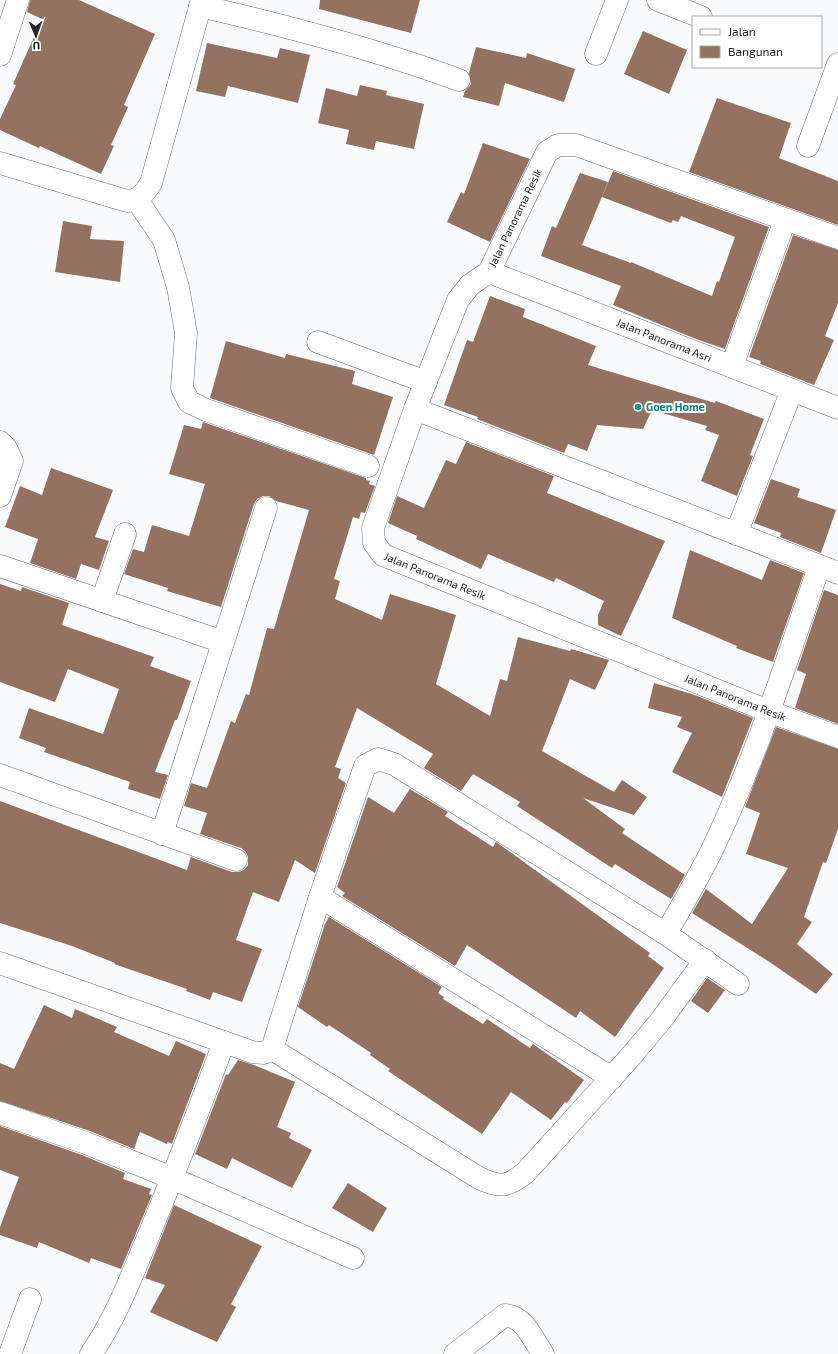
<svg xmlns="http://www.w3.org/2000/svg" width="838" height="1354" viewBox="0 0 838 1354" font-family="'Exo 2',sans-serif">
<rect width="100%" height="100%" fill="#f9fafc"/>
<path fill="#937261" d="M30,0H79L155,34L124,105L128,107L111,145L114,146L101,174L40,146L39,148L0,130V119L16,85L13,84L42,19L27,12Z
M320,0H420L411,33L319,9Z
M643,31L687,50L669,94L624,74Z
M207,43L277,58L280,48L310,55L298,103L228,86L225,97L196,91Z
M476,47L526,58L527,53L575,69L564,102L505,83L499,106L463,97L465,91L471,84L469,73Z
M360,85L387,91L386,95L424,104L414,149L376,141L374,150L346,144L349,130L318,123L326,88L357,96Z
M717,98L791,123L779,158L838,181V225L689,172Z
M483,143L530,159L490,242L447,222L461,192L464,194Z
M613,171L769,227L725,349L696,339L613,305L621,286L541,256L552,226L556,228L580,173L608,182L582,245L631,263V262L712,296L717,281L719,282L735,237L681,216L678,222L673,220L671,223L602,197Z
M63,221L92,226L90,239L124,241L120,282L55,272Z
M793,235L838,250V303L825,336L834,340L814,385L760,364L761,361L749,357Z
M490,296L525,309L523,317L596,346L588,365L715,403L716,401L764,419L750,455L753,456L737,496L701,481L719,435L705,430L707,426L652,410L643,429L597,425L587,451L568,444L564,453L477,419L478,417L444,405L467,340L473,342Z
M226,341L285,358L286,354L355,371L352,384L393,397L374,455L210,398Z
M203,422L366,478V480L370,481L369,484L375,486L365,513L361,512L359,519L353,517L334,579L340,581L335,599L382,620L390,594L456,615L436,684L490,716L500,679L507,681L518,637L570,651L571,649L609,660L595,690L570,679L542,751L614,792L622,780L647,797L634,815L583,798L625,829L622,833L685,875L671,899L615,864L612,868L517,806L520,802L473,774L461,791L424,768L433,754L357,708L335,767L341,769L338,778L346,783L315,873L295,860L279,902L253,892L236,940L262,949L242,1002L213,992L210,1000L186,991L187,989L114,964L115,963L72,946L0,923V801L187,870L191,857L232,872H238L244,870L248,865V857L246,852L241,848L200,834L207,813L184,806L191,783L207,788L231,721L235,723L246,694L249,695L267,628L274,629L309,510L276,501L269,496H263L257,499L254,504L221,607L167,591L168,588L124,574L133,549L144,552L152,525L189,536L205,484L169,474L184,425L201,429Z
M466,442L554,476L547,493L665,541L621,636L598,625V615L604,601L556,578L554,582L488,554L481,569L416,539L417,536L388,523L397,496L424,508L446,460L456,464Z
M51,468L113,490L95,537L109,541L99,570L81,564L76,579L30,563L38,539L5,527L20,486L42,495Z
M771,479L800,489L797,497L836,510L821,553L780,537L781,533L754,523Z
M690,550L762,580L770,560L804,573L773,662L736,648L737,646L672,618Z
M0,584L21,591L22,587L69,603L62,625L154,657L150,666L191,681L177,720H175L155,772L168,775L160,799L128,789L130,782L44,752L46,748L19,738L29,708L103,734L119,689L68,669L55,702L0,682Z
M824,590L838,595V724L795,708L806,674L797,670Z
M654,683L692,694L753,718L722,797L672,772L692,733L677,727L682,717L648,708Z
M776,727L838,749V829L826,863L823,862L804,917L812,922L797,944L833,974L816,994L768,961L692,913L706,889L752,924L788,868L746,854L760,813L745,807Z
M410,789L448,812L445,816L493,847L496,842L506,849L650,953L648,956L664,968L615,1037L580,1011L576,1018L467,945L455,966L342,896L345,893L337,887L368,797L394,813Z
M329,917L442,987L438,993L444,997L443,999L483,1024L487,1019L530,1048L533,1044L584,1080L567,1103L565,1102L551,1120L511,1092L482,1134L388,1071L390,1069L370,1055L371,1053L329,1025L327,1027L298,1007L325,924Z
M707,978L725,990L708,1013L691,1001Z
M44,1005L72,1018L75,1009L117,1027L114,1032L169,1056L176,1041L206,1054L172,1144L168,1142L167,1144L140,1132L134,1149L90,1131L0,1101V1063L14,1069Z
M238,1060L254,1065L295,1082L277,1127L291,1133L289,1138L312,1150L292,1188L232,1158L227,1169L195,1154L226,1074L228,1075Z
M0,1126L82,1155L125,1173L123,1179L151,1189L149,1194L152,1195L121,1269L91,1258L89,1263L39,1242L37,1248L0,1235V1227L19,1177L0,1170Z
M348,1183L387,1208L373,1232L332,1208Z
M174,1205L262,1246L231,1304L236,1307L217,1342L150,1312L165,1285L145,1278Z"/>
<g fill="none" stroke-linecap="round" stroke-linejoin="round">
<defs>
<g id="minor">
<path d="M658,0L701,17"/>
<path d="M200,6C287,26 375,49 459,80"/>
<path d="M596,54L617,0"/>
<path d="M0,55L18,0"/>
<path d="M808,146L838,64"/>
<path d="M0,163L127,201C141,200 144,193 151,183L202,0"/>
<path d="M137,200L164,240L178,287L186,333L182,388L189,402L206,410L368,466"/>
<path id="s1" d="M838,238L576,145H558L547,152L489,272L470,285L458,300L415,409L373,528L374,543L383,555L768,711L838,737"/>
<path id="s2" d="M489,272L838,408"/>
<path d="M318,342L426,382"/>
<path d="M732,366L785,220"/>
<path d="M415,409L838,573"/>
<path d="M0,442L6,448L12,461L0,496"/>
<path d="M736,534L792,390"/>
<path d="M0,566L223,642"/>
<path d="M102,601L125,534"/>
<path d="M0,775L236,860"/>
<path d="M162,834L266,508"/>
<path d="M320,897L612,1078"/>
<path d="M666,934C681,907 697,880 711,852C755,761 786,662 819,567"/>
<path d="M0,963L252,1052L264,1053L272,1049L320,897L365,766L378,759L394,764L666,934L738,984"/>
<path d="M272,1049L479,1178C500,1188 507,1187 525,1173L633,1054L662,1019L705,960"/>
<path d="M0,1113L86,1143L172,1178L353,1258"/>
<path d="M10,1354L30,1299"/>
<path d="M91,1354C116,1318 131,1277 148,1237C175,1172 200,1107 224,1042"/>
<path d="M455,1354L505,1315C524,1316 533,1339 543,1354"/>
</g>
</defs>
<use href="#minor" stroke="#6f6f71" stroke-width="23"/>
<use href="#minor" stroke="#fff" stroke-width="22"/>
</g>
<circle fill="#0f9aa8" stroke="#fff" stroke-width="1.5" cx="638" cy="407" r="4"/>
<g text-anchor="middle" stroke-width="4" stroke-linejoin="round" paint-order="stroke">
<g font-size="11" fill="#262627" stroke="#fff">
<text transform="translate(515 218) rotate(-64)" y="4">Jalan Panorama Resik</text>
<text dy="4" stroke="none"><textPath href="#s2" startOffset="188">Jalan Panorama Asri</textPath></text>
<text dy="4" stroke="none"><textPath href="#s1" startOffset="814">Jalan Panorama Resik</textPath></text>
<text dy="4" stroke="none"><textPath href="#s1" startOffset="1138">Jalan Panorama Resik</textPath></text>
</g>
<g font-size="11" font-weight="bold" fill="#0d838f" stroke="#fff" text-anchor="start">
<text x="646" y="411">Goen Home</text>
</g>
</g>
<rect x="692" y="16" width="130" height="52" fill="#ffffff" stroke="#a8a8a9"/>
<rect x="700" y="29" width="20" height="6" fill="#ffffff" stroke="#a8a8a9"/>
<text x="728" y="36" font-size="12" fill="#262627">Jalan</text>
<rect x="700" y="46" width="20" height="12" fill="#937261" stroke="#a8a8a9"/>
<text x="728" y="56" font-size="12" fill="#262627">Bangunan</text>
<g transform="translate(36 36) rotate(178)" stroke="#ffffff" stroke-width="3" paint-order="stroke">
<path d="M0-3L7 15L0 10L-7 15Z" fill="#262627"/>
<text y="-6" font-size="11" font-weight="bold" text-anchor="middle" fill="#262627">U</text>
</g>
</svg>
